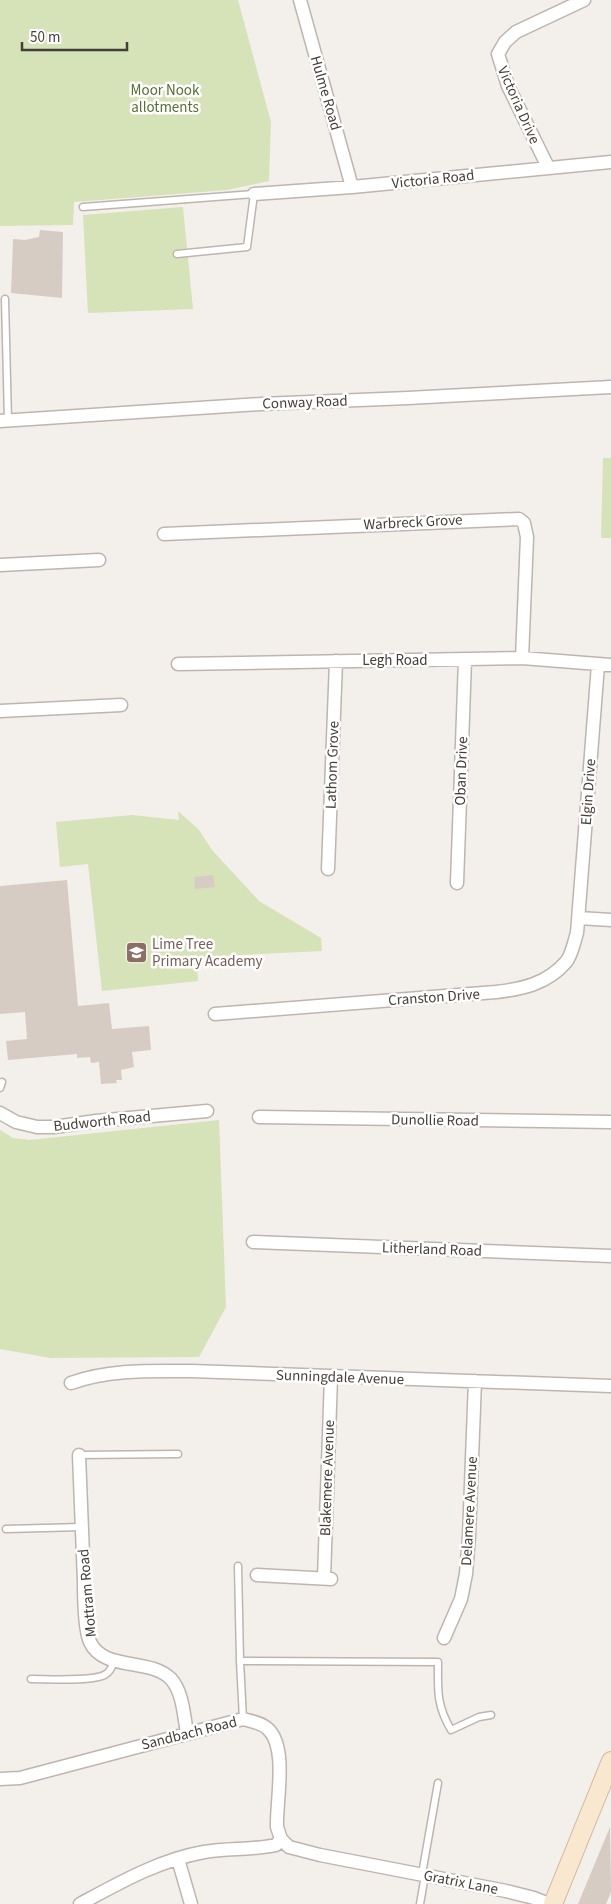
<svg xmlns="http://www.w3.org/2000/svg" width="611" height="1904" viewBox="0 0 611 1904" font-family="'Source Sans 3',sans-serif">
<rect width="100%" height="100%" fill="#f3efea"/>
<path fill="#d6e2b8" d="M0,0H238L271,122L269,181L227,190L74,202L73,225L0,226Z
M183,207L193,309L88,313L83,215Z
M603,458H611V538H601Z
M178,811L199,830L212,850L259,901L321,938L322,951L196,957L198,981L102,991L88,864L60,867L56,822L132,815L179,820Z
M219,1120L226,1307L199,1357L51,1358L0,1349V1130L13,1138L30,1140Z"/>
<path fill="#d7ccc4" d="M40,230L63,232L62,298L11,293L13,239L25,240L39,237Z
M213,875L215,887L195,889L194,877Z
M67,880L78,1006L109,1003L112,1029L149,1026L151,1050L132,1052L134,1067L121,1070L122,1080H116L117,1083L101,1084L99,1062L91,1063L90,1057L77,1058V1054L8,1060L6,1041L27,1039L25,1012L0,1014V886Z
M610,1827L611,1892L606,1904H578Z"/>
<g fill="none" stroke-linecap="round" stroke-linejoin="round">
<defs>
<path id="lane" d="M83,207L254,194L247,247L177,254
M5,299L8,421
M0,1088L2,1082
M79,1455L178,1454
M6,1529L82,1527
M238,1566L240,1661L243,1719
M240,1661L438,1662C438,1690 436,1704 451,1730L479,1717L491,1715
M31,1679C47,1679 95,1682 106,1674C111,1671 112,1666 114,1661
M422,1874L438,1783
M420,1904L425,1875"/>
<path id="street" d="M300,0L352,187
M548,167L508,86L498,54L505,42L516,32L584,0
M254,194L352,187L611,162
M0,421L261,404L408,398L611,387
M164,534L519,519L524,523L527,537L522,658
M0,565L99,560
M178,664L522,658L611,665
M0,711L121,705
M328,869L336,661
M457,883L465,660
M579,918L611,920
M215,1014L496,992C522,989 547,984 566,962C572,955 574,942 577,933L598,665
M0,1113L16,1122L37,1127H54L96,1121L207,1111
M259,1117L611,1122
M253,1242L611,1256
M71,1383C110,1369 151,1371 191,1371L611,1386
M79,1455C81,1497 82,1539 84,1581C84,1596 84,1629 90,1642C104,1672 150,1657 171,1679C183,1692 184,1717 187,1733
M257,1575L331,1579
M324,1578L331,1377
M444,1638L461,1599L466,1574L469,1536L475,1381
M0,1779L20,1778L243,1719C251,1721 262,1723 268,1729C288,1748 276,1801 277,1827L281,1839L289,1847L320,1855L506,1891L534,1898L549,1904
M178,1859L191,1904
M80,1904C119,1883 159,1860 204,1852C228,1848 252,1850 276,1845L281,1839"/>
<path id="secondary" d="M553,1904L611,1761"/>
</defs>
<use href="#lane" stroke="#beb5ae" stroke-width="9"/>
<use href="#street" stroke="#beb5ae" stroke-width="15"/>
<use href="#secondary" stroke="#cdba9f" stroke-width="20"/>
<use href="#lane" stroke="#fff" stroke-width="6"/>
<use href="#street" stroke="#fff" stroke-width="12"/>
<use href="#secondary" stroke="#f9e8cf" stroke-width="18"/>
</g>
<defs>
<symbol id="school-square" viewBox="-11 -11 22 22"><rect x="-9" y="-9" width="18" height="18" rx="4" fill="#8d6e63" stroke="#fff"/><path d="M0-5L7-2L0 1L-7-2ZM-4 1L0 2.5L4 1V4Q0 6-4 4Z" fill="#fff"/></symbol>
</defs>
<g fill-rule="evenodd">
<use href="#school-square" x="124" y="940" width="25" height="25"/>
</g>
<g text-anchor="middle" stroke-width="5" stroke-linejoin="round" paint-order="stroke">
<g font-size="15" fill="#557233" stroke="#fff">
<text x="165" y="95">Moor Nook<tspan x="165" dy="17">allotments</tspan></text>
</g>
<g font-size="15" fill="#463f39" stroke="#fff">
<text transform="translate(326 93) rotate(74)" y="5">Hulme Road</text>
<text transform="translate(519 105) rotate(66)" y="5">Victoria Drive</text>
<text transform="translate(433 179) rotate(-6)" y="5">Victoria Road</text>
<text transform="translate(305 402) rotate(-2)" y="5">Conway Road</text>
<text transform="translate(413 522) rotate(-3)" y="5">Warbreck Grove</text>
<text x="395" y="665">Legh Road</text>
<text transform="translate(332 765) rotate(-88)" y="5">Lathom Grove</text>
<text transform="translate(461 771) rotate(-88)" y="5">Oban Drive</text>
<text transform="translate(588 792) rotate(-86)" y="5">Elgin Drive</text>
<text transform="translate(434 997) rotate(-4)" y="5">Cranston Drive</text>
<text transform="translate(435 1120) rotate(1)" y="5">Dunollie Road</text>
<text transform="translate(102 1121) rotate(-6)" y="5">Budworth Road</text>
<text transform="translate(432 1249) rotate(2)" y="5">Litherland Road</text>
<text transform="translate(340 1377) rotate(2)" y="5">Sunningdale Avenue</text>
<text transform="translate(327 1478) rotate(-88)" y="5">Blakemere Avenue</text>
<text transform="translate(469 1511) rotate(-87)" y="5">Delamere Avenue</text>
<text transform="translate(87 1593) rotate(-95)" y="5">Mottram Road</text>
<text transform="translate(189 1733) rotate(-14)" y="5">Sandbach Road</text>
<text transform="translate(461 1882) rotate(11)" y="5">Gratrix Lane</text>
</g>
<g font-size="15" fill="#785e54" stroke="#fff" text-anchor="start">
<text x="152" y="949">Lime Tree<tspan x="152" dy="17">Primary Academy</tspan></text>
</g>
</g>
<path d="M22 42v8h105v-8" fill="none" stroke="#463f39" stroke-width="2.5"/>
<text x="30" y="42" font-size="15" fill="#463f39" stroke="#ffffff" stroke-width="4" paint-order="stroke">50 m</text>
</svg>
